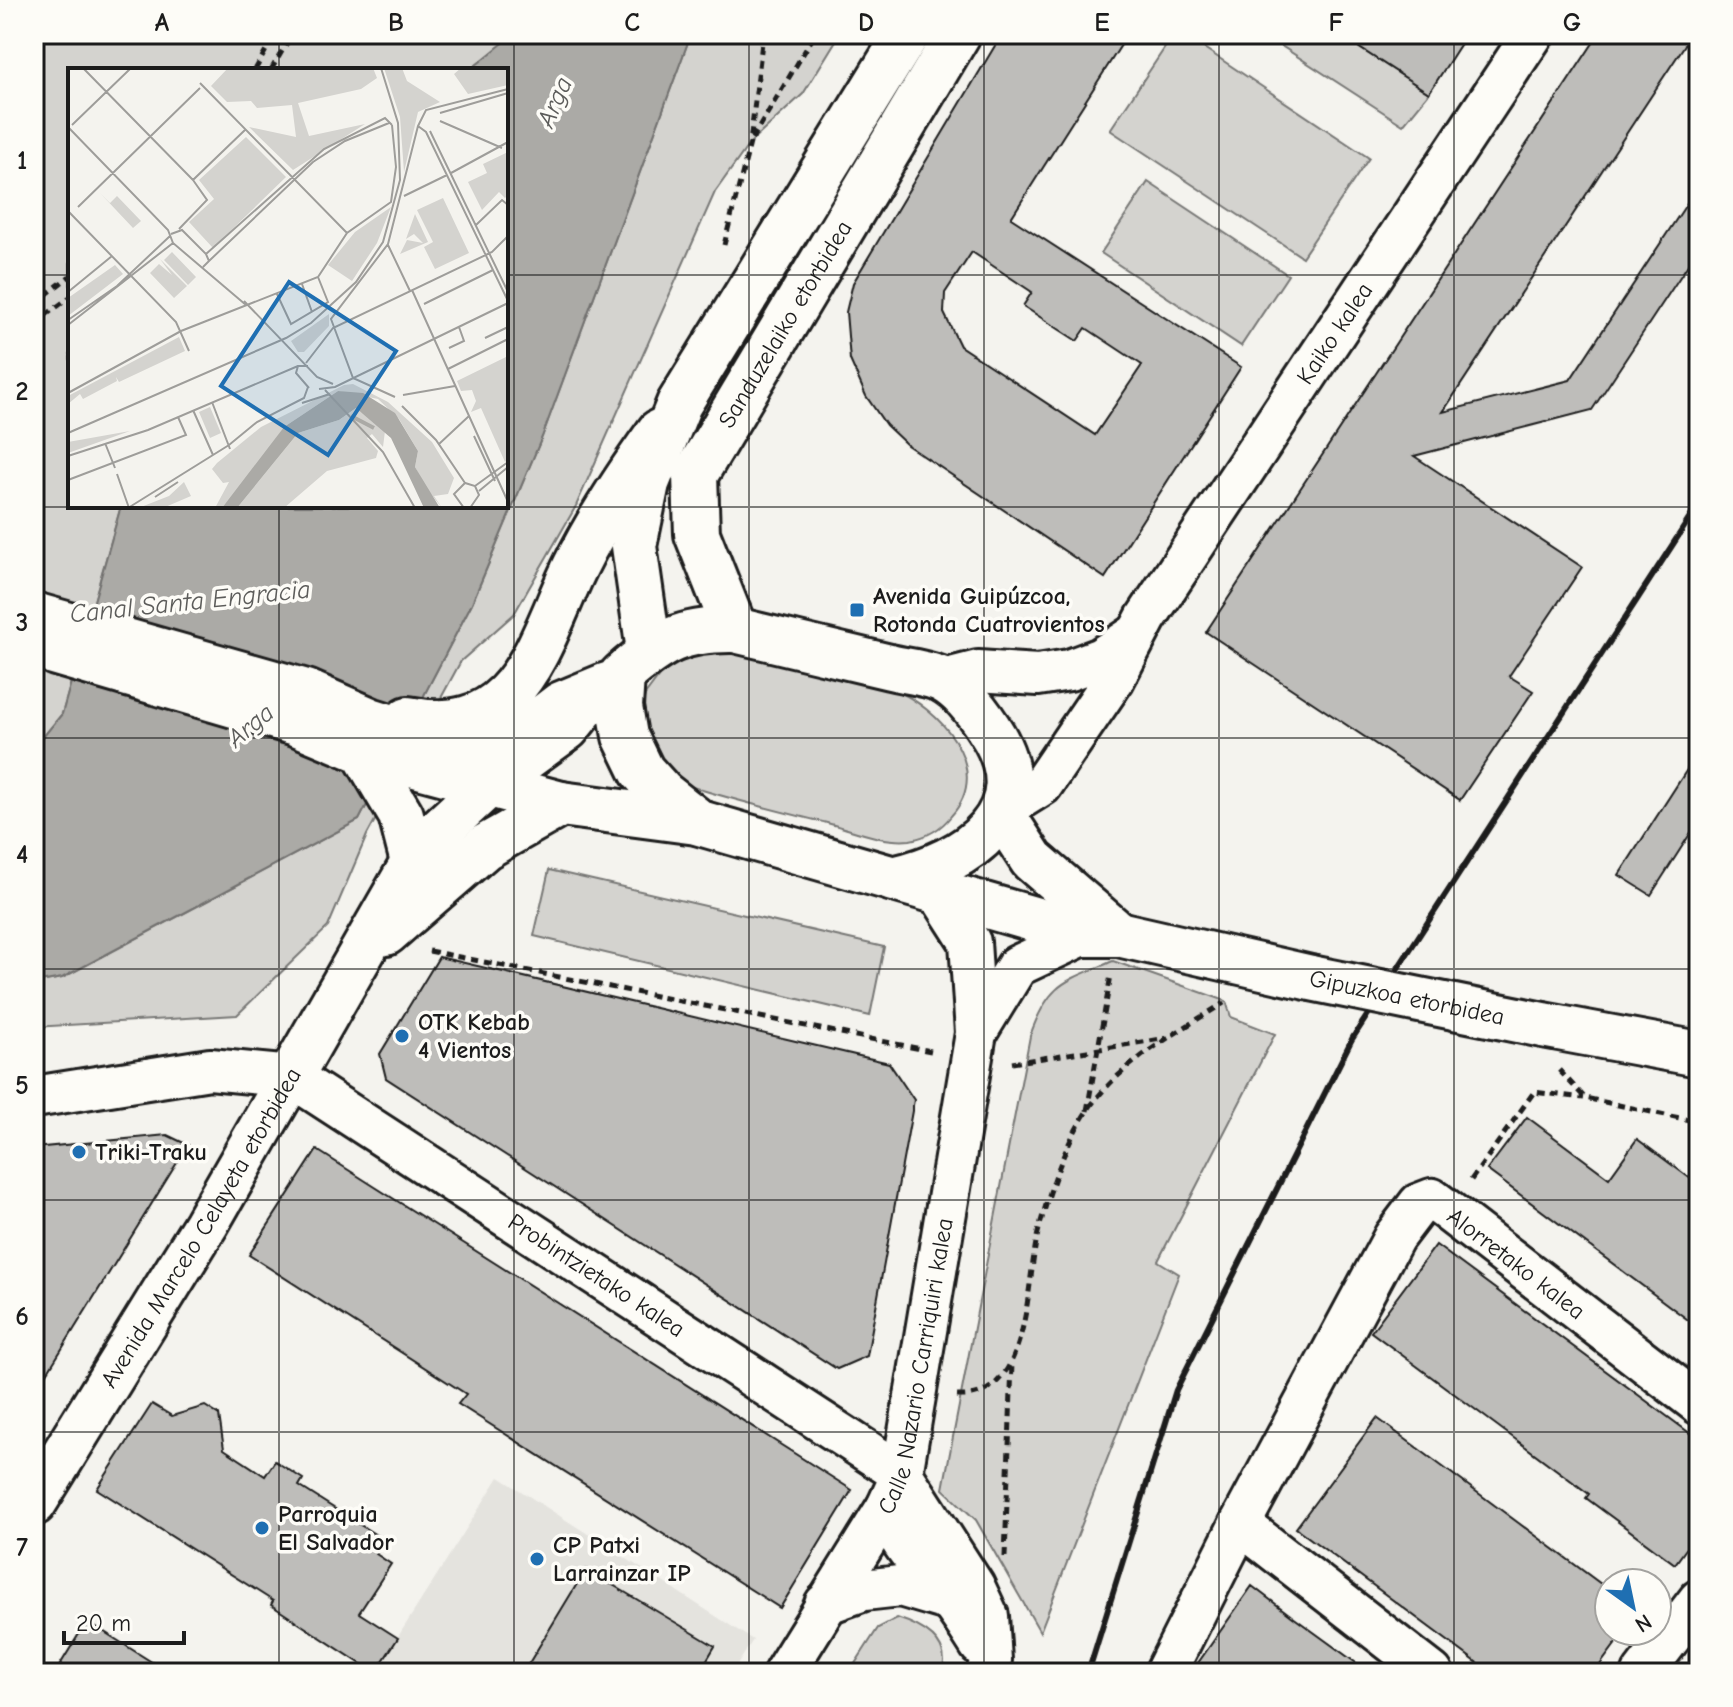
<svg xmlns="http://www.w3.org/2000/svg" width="1733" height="1707" viewBox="0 0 1733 1707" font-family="'Comic Neue',sans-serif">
<rect width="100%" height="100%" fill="#f4f3ee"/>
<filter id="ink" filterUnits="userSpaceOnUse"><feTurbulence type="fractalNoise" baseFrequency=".0125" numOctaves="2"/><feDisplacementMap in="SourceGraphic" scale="16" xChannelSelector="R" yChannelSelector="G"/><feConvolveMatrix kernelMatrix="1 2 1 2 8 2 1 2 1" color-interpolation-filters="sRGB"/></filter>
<g filter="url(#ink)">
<path fill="#e4e3de" d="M499,1477L753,1640L732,1673H375Z"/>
<path fill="#d4d3cf" stroke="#787876" stroke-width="2" d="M34,34H510L509,39L470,70H70V506H121L62,714L34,748Z
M691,34H840L803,94L750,143L715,192L576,506L514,614L461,661L367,835L328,927L237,1015L34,1027V983L62,978L359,820L472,603L542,437Z
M1174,34H1183L1369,158L1302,257L1110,130Z
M1263,34H1338L1429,93L1403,125Z
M1148,182L1288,275L1241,346L1101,253Z
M728,650L893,689C938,708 995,767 951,816C941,829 927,837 910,840C883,843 853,830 827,823C778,811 728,799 680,783L655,760L640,713L645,695L669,663L685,653Z
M549,870L884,947L870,1016L534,936Z
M1113,961L1226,1001L1231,1017L1275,1034L1158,1261L1179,1274L1040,1632L976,1520L943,1489L1030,1036C1049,982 1064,982 1113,961Z
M897,1618C922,1626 952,1641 942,1673H849L878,1628Z"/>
<path fill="#abaaa6" stroke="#72716f" stroke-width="2" d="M510,34H691L542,437L472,603L359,820L62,978L34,983V748L62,714L121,506H506V70H470L508,39Z"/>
<path fill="#bebdba" stroke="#1c1c1c" stroke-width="2" fill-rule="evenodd" d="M1002,34H1128L1011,218L1241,367L1105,578L907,445L886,425L866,396L850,360L846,312L853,283ZM972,252L1032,292L1023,306L1077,341L1086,328L1142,365L1095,435L960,346L944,313L945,293Z
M1338,34H1467L1429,93Z
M1599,34H1692L1443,412L1570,380L1699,185V248L1592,410L1414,456L1582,567L1509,676L1533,691L1460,800L1206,632Z
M1699,751V820L1651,895L1619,875Z
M439,957L889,1063L914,1100L867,1356L837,1369L386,1078L380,1054Z
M1527,1117L1609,1178L1637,1139L1699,1185V1328L1487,1170Z
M167,1135L188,1145L34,1394V1148Z
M317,1150L852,1490L780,1608L458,1404L466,1394L249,1255Z
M1436,1245L1699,1440V1531L1675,1564L1586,1498L1589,1494L1371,1332Z
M152,1404L172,1416L205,1406L219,1415L224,1449L265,1476L275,1461L303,1479L299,1486L384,1540L376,1554L391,1564L359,1613L398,1638L375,1673L271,1605L273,1601L97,1489Z
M1377,1418L1609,1590V1631H1625L1594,1673H1491L1296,1528Z
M586,1569L715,1646L699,1673H523Z
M1252,1586L1293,1617L1370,1673H1191Z
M87,1621L169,1673H55Z"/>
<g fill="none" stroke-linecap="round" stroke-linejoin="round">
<defs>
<g id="minor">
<path d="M943,680L978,671L1038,675L1069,670L1101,658L1137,634"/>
<path id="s1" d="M1005,808L1042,785L1114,679L1146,618L1533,34"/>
<path d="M976,1033L1017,966L1085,934"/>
<path id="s2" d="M34,1097L210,1069L292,1077L902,1474L974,1586L988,1616L991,1660L987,1673"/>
<path d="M887,1507C896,1547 928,1571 951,1602C962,1616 971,1631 980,1645"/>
<path d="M1240,1524L1432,1673"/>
<path d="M825,1604L864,1590L900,1586L951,1601"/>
<path id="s3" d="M784,1673L887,1507L902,1474L976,1033L970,942L938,892"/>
<path id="s4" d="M1165,1673L1240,1524L1394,1237L1419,1204L1432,1199L1448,1211L1699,1404"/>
<path d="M1643,1673L1699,1600"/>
</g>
<path id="tertiary" d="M34,615L306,692L370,720L455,747L491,746L527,730L561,704L607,685
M56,653L296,723L363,751L561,804
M408,719C520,741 538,643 575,567C598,520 628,475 659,432
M363,751L401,815L413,862"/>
<g id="secondary">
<path id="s5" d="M735,630L697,534L695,475L958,34"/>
<path d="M649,651L634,546L647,483L679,404L907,34"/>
<path d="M1002,814L1032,860L1118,934"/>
<path d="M893,879C967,863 1044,812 989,729C978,712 962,690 943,680C929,673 906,671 890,667C838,655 787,642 735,630C682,629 661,641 622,675L620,707L625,736L642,771L662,793L700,823L1085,934H1118L1311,978"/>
<path d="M386,933L485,847L561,804L697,822"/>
<path d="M1543,1025L1699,1054"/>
<path id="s6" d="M34,1503L206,1224L424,844L486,787L567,728L597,691"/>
</g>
</defs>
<use href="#minor" stroke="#1c1c1c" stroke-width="46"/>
<use href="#tertiary" stroke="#1c1c1c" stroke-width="50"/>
<use href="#secondary" stroke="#1c1c1c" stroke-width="50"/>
<path stroke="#1c1c1c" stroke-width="5" stroke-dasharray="8 6" stroke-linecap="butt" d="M255,70L275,34
M271,70L292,34
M752,139L815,34
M724,245L750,143L763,34
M34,304L70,276
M34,324L70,297
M429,951L931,1051
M1012,1063L1168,1038
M1559,1070L1585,1098L1699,1122
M1087,1111L1111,975
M1471,1180L1534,1092L1584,1098
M957,1396C1033,1400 1025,1280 1039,1229C1050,1189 1064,1146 1087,1111C1120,1063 1176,1033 1224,1003
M1005,1557L1012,1363"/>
<use href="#minor" stroke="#fdfcf7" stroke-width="40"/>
<use href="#tertiary" stroke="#fdfcf7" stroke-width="44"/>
<use href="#secondary" stroke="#fdfcf7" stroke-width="44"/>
<path stroke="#1c1c1c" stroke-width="6" d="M1088,1673L1176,1390L1352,1039L1699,504"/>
<defs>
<g id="secondary-bridge">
<path id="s7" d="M1311,978L1543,1025"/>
</g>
</defs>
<use href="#secondary-bridge" stroke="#1c1c1c" stroke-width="50" stroke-linecap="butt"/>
<use href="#secondary-bridge" stroke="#fdfcf7" stroke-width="44"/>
</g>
</g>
<path fill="none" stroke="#1c1c1c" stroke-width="2" stroke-opacity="0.55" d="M279,34V70M514,34V1673M749,34V1673M984,34V1673M1219,34V1673M1454,34V1673M34,275H70M506,275H1699M279,506V1673M34,507H1699M34,738H1699M34,969H1699M34,1200H1699M34,1432H1699"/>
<g fill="#1f6fb2" stroke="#fdfcf7" stroke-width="3">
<rect x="849" y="602" width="16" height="16" rx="4"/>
<circle cx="402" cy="1036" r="8"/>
<circle cx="79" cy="1152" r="8"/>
<circle cx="262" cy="1528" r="8"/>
<circle cx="537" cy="1559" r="8"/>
</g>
<g text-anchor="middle" stroke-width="7" stroke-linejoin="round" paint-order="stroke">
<g font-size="24" fill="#1c1c1c" stroke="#fdfcf7">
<text dy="8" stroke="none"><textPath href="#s5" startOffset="338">Sanduzelaiko etorbidea</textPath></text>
<text dy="8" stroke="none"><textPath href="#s1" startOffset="582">Kaiko kalea</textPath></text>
<text dy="8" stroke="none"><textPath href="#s7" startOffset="98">Gipuzkoa etorbidea</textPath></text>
<text dy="8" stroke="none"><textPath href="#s6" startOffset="322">Avenida Marcelo Celayeta etorbidea</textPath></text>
<text dy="8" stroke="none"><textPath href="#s4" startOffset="654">Alorretako kalea</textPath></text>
<text dy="8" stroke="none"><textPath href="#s2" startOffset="624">Probintzietako kalea</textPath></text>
<text dy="8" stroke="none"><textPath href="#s3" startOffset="340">Calle Nazario Carriquiri kalea</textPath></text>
</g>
<g font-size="24" font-weight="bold" fill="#1c1c1c" stroke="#fdfcf7" text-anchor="start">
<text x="873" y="604">Avenida Guipúzcoa,<tspan x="873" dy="28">Rotonda Cuatrovientos</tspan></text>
<text x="418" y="1030">OTK Kebab<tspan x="418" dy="28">4 Vientos</tspan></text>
<text x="95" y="1160">Triki-Traku</text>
<text x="278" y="1522">Parroquia<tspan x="278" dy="28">El Salvador</tspan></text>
<text x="553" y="1553">CP Patxi<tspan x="553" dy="28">Larrainzar IP</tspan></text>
</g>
<g font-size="26" font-style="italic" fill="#5c5c5a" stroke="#fdfcf7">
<text transform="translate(554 102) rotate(-67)" y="9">Arga</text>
<text transform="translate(190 601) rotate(-6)" y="9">Canal Santa Engracia</text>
<text transform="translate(250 725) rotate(-40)" y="9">Arga</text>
</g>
</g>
<g transform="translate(68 68)">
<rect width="440" height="440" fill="#f4f3ee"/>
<path d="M160,0H305L309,10L293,21L230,35L241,68L297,56L225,102L181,59L228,69L224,37L189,40L183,33L159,34L143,18ZM316,0H334L339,13L372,34L350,44L336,104L332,49ZM393,0H440V17L400,26L386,6ZM178,69L218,109L145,180L121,154L146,131L131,112ZM440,84V127L437,130L431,124L414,142L400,114L419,105L415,96ZM32,125L42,135L49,128L73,153L65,160ZM375,130L401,185L367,201L356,179L365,174L349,142ZM323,139L309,175L284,213L260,197L287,164ZM347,146L360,174L332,186L339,172L355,175L346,166L338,171ZM104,184L128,209L120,217L96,192ZM92,191L119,218L106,230L82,205L91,196L104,207ZM47,197L55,206L0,248V230ZM261,246V258L236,284H230L223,273ZM111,269L117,283L51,314L48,309L49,313L15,331L12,326L0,336V328ZM440,288V391L437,394L413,340L403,344L408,333L404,322L393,323L389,313ZM285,316L320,334L364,374L386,410L380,426L366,428L374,440L359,421L347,399L350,383L331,351L310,331L270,323L216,359L179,411L154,440H147L161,414L155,415L144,401L149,395L193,359L276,317ZM142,339L153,365L142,370L131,344ZM288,340L317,363L315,379L304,366L299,370L310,383L308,390L259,403L216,440H169L230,365L271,352ZM62,363L0,385V374ZM116,414L123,428L95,440L73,439L101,428Z" fill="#d4d3cf"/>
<path d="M270,323L295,325L327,345L350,383L347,399L372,440H356L323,370L288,340L271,352L230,365L169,440H154L216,359Z" fill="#abaaa6"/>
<path fill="none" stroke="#abaaa6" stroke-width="4" d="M283,348L306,360"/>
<path fill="none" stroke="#9e9d9a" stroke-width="2" d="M15,0L125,112M132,15L279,165M440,21L358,42L350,58L358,64L440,233M372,45L440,25M372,53L434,80M4,57L63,0M0,59L100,162L105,175L178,237M362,63L440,224M383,105L440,74M336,128L379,107M10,139L132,20M0,143L108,254L121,283M408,157L434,132L440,137M111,161L139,132L125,112L178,61M103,166L114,162L138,186L141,193L135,199M320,177L342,223M138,186L256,81L317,50L324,57M141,193L245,94L277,73L321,55M234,216L244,244M344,222L440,434M0,224L44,188M209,226L223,256L260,234L250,209M176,233L249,309L265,316M356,236L425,202M0,252L49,218L102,168M0,257L105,175M417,270L440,259M381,280L396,273L391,259M238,295L265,260L424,184L440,168M240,298H230L228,305L241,320M380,301L440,271M251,321L267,319L440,235M257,322L315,384L347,440M0,325L113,263L250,209L279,165L323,134L328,99L324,57M335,327L387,318M327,329L285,310L263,251L320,176L350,58M144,334L162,381M234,335L262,326M334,338L368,372L397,415M125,342L145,387M0,365L218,270L243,255L288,214L315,174L332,112L330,55L313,0M406,368L427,413M37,375L47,400M371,376L401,348M0,388L80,362L230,298M49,406L61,440M0,412L118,367L110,349M407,418L440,394M411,423L440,399M87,429L110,414M60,440L161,377L189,354L236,330L240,319M396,440L386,426L397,415L407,418L411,427L402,440"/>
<path fill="#1f6fb2" fill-opacity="0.15" stroke="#1f6fb2" stroke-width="4" d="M221,214L328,283L260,387L153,318Z"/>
<rect width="440" height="440" fill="none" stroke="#1c1c1c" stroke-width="4"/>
</g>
<rect width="1733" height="1707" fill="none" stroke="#fdfcf7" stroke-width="88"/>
<g transform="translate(1633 1607) rotate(147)"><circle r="38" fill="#fdfcf7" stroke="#a3a29f" stroke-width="2"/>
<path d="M0-6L14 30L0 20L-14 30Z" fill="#1f6fb2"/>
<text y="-12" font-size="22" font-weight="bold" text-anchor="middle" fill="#1c1c1c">N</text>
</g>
<path d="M64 1631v12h120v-12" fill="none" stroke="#1c1c1c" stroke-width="4"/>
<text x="76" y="1631" font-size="24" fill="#1c1c1c" stroke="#fdfcf7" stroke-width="6" paint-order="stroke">20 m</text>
<rect x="44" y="44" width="1645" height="1619" fill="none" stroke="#1c1c1c" stroke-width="3"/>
<g font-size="26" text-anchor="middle" font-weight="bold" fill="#1c1c1c">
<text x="162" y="31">A</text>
<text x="396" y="31">B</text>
<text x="632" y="31">C</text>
<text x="866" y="31">D</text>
<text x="1102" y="31">E</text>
<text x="1336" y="31">F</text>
<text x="1572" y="31">G</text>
<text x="22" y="169">1</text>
<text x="22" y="400">2</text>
<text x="22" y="631">3</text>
<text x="22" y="863">4</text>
<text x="22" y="1094">5</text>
<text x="22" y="1325">6</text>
<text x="22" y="1556">7</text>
</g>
</svg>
